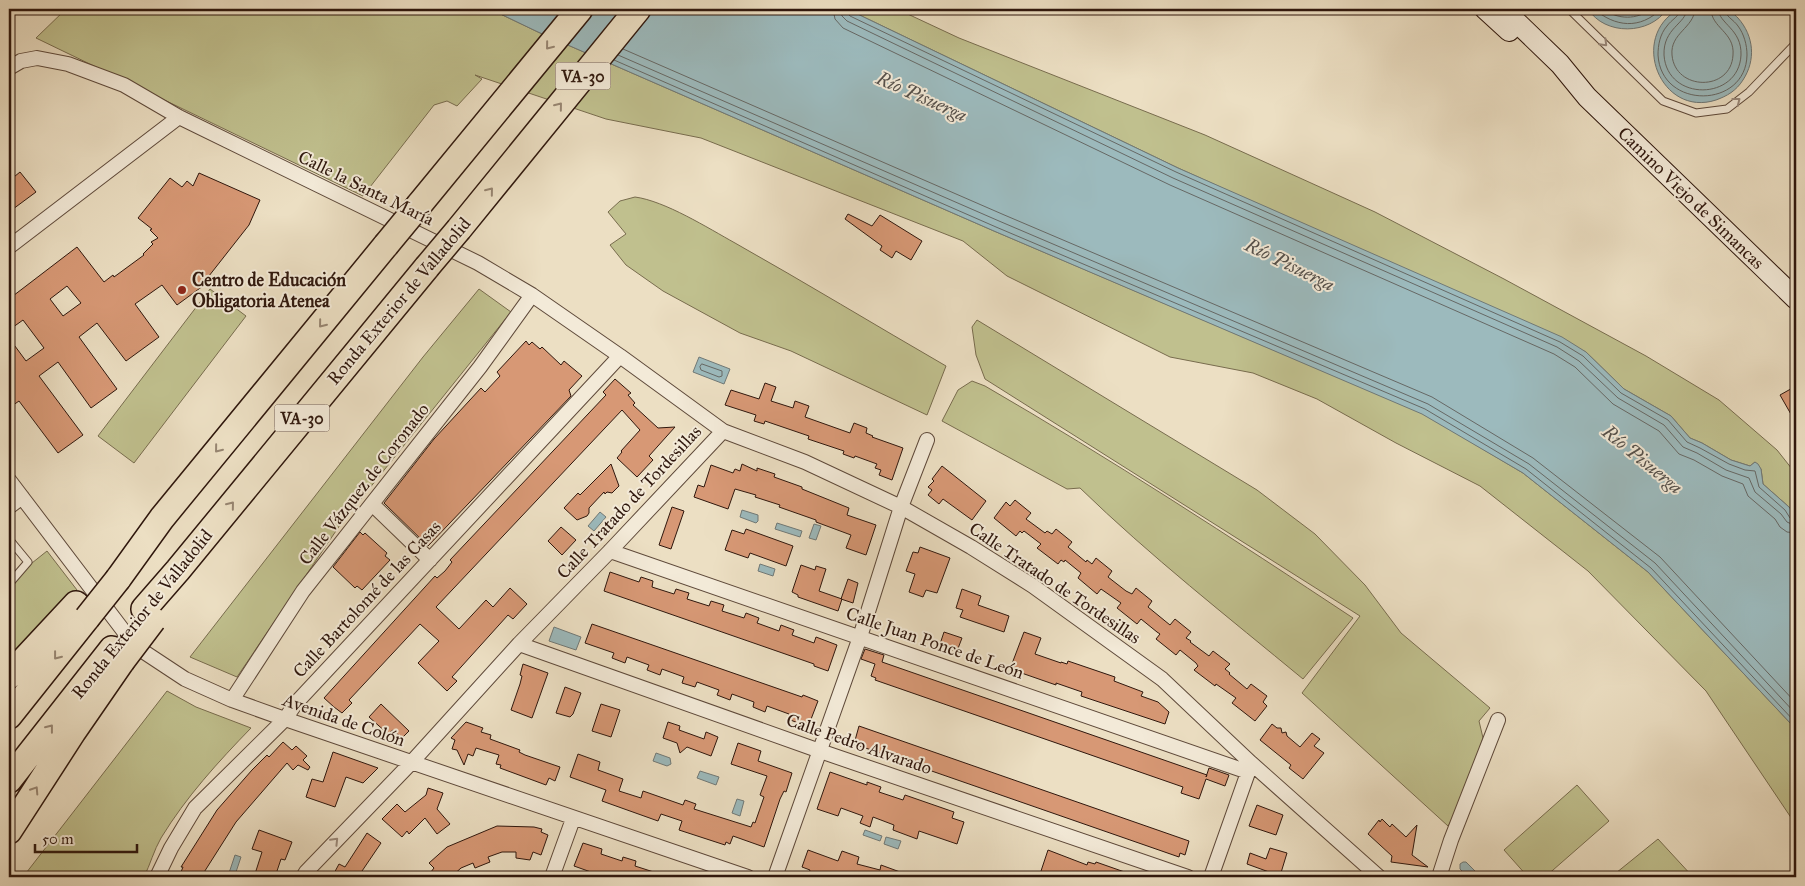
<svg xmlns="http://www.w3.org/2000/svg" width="1805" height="886" viewBox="0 0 1805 886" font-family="'IM FELL Great Primer',serif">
<rect width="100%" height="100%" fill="#ecdfc3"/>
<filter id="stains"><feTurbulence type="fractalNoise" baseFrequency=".004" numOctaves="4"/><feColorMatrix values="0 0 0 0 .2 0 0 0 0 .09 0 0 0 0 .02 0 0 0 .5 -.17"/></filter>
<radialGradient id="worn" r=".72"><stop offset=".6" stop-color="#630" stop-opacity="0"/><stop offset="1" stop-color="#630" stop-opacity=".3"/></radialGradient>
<path fill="#c0c08e" stroke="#786c4e" d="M66,9H490L538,32L994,231L1422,413L1523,473L1648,572L1793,726L1796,732V825L1706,691L1588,571L1480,486L1396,443L1317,399L1253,373L1170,357L1007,276L963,241L701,138L606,119L475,75L482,79L457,106L447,101L434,105L363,196L36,38Z
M847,9H897L959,38L1205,135L1375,212L1504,279L1646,356L1719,400L1777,450L1796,474V516L1789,507L1763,484L1761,469L1755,462L1750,466L1731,460L1702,443L1690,438L1671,416L1624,389L1586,352L1178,168Z
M635,197C665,201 708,228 735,243C806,283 875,325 946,366L927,415L791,351L740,333L663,291L626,265L610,245L626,234L608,212L620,201Z
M210,289L246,316L134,463L98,436Z
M479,289L511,312L340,525L237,677L190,657L423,357Z
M977,320L1257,490L1315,534L1365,585L1401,633L1490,708L1479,721L1483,738L1458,810L1448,826L1302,693L1360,616L985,379L976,355L972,327Z
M972,381L985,386C1111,459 1232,538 1353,618L1303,679C1228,617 1150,556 1080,488L1067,489L942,421L958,390Z
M47,551L77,590L9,668V589L32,563Z
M167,691L196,707L251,728C218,762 186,797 161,838C154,850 150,865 144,877H23Z
M1577,785L1609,821L1545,877H1528L1504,850Z
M1658,839L1693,877H1611Z"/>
<path fill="#9cbabd" stroke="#707977" d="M490,9H847L1178,168L1562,337L1586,352L1624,389L1671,416L1690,438L1702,443L1731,460L1750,466L1755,462L1758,464L1761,469L1763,484L1789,507L1796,516V732L1793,726L1648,572L1523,473L1422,414L994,231L538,32Z
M1588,9H1667C1650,35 1605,36 1588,9Z
M1679,9C1691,9 1715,6 1725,9C1730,10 1734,14 1738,18C1754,36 1756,60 1743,80C1736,91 1727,96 1716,100C1661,118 1628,37 1679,9Z
M699,357L730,369L724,384L693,372Z
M742,510L758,515V521L756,523L740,517Z
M600,512L606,517L594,531L588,526Z
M777,523L802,531L800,537L775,529Z
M814,524L821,526L816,540L809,538Z
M760,564L775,569L773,576L758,571Z
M554,627L581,637L576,650L549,641Z
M656,753L670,758L671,764L667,766L653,761Z
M700,771L719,777L716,785L697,778Z
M737,799L744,801L740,816L732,813Z
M865,830L882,836L880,841L863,835Z
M886,837L901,841L898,849L884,844Z
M235,855L241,857L235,875L229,873Z
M1463,862H1466L1477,873L1472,877H1468L1460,869V864Z"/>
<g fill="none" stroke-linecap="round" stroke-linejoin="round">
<path stroke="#666865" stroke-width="1" d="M833,9L835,19L843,28L1170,185L1554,354L1575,367L1613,404L1659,431L1679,454L1694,460L1722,476L1743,484L1748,496L1775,519L1780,527L1787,532L1796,533
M840,9L842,16L847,21L1173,178L1557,347L1579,361L1618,398L1664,425L1683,447L1697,453L1726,470L1749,478L1755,492L1781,514L1787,522L1796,526
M847,9V13L850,16L1176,172L1560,342L1583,356L1621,393L1668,420L1687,442L1700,448L1729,464L1745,470L1755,471L1759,487L1785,510L1790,518L1796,519
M1594,9C1615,27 1640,30 1661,9
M1603,9C1618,20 1637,20 1651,9
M1681,9C1680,16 1671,20 1667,26C1660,34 1658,45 1658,55C1661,110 1746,109 1747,55C1747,45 1744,34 1738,26C1734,20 1725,16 1724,9
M1687,9C1686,24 1663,28 1664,55C1667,102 1739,101 1741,55C1742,29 1719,24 1718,9
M1695,9C1694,28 1670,33 1672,55C1675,91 1731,92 1733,55C1735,32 1711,28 1711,9
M623,49L1002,214L1432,397L1533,458L1660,557L1796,703
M618,55L999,221L1428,404L1529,464L1655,563L1796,714
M614,60L996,227L1425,409L1526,469L1651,568L1796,723
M702,364L722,371V376L719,377L701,370L700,367Z"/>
</g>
<path fill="#d79875" stroke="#2f170d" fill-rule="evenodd" d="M20,172L36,192L9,212V181Z
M199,173L260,200L249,225L205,281L207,283L177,305L162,285L135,304L159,337L126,361L97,323L79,337L117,389L91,408L58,362L39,376L83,435L58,453L19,401L9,408V338L26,361L44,348L23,320L9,330V299L77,247L104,282L113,275L114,277L144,255L143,254L153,244L151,242L158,238L150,230L152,229L138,218L170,178L182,187L187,181L193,186ZM67,286L81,303L63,316L50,299Z
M848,214L872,226L880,215L922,241L911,260L896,251L892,258L880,250L882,246L845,219Z
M526,341L529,345L532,342L540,349L542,347L561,365L564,361L582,376L569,390L571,396L428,546L384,503L434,439L481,388L485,392L500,376L497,372Z
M615,379L631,393L628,395L635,403L633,405L658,428L675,427L649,456L653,460L637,477L617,458L622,452L621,451L640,430L622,410L436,607L459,629L486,600L493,607L510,588L527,604L513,619L508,615L452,677L457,681L447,691L418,663L439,641L420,624L349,700L352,703L342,713L334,707L324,698L435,576L437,578L445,571L452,562L450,560L606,395L603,392Z
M765,383L776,387L771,401L793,408L795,401L809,406L805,417L850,433L854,423L867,428L866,433L873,436L872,437L903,448L892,480L879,475L881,470L875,468L877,464L855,456L854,458L843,454L844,451L808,439L809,436L765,421L764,424L754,421L756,415L725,405L731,390L759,399Z
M1796,386V423L1780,395Z
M611,464L619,486L612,493L607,492L605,494L604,492L589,508V513L587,516L577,520L564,508L578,493L580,495Z
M742,464L757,471V468L775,474L774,477L802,487V489L849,508L847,515L876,525L866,555L846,548L851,535L816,522V520L779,507L780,505L755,497L756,495L735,489L728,509L694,497L698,485L704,487L711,465L733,473L735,469L740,471Z
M942,466L986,501L972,520L943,499L939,504L928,495L932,490L928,487L934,481L932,479Z
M1015,500L1031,513L1026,519L1045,533L1047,531L1052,534L1056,529L1072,542L1068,547L1086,562L1087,560L1092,564L1096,558L1112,571L1108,577L1126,591L1132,594L1136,588L1152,601L1148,607L1170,625L1175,619L1191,632L1186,638L1191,641L1190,642L1209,656L1213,651L1230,664L1225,669L1230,673L1229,674L1247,689L1251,684L1267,696L1263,702L1267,706L1255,721L1232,703L1236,698L1216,684L1215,686L1194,670L1198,666L1196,663L1180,650L1176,655L1156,639L1160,634L1157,632L1141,619L1137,624L1117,608L1121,603L1101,589L1097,594L1078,578L1081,573L1065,560L1064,562L1061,560L1058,564L1037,548L1041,544L1024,531L1022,533L1020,531L1016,536L994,518L1006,502L1010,506Z
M672,507L684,511L671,549L659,545Z
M561,527L576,540L562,555L548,541Z
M746,529L793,546L786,566L750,553L748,558L725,550L732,530L744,534Z
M360,532L363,535L365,533L387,553L385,556L390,560L362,590L357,586L355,588L333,567Z
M920,547L950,558L937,593L926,590L923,597L909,592L915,574L906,571L913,552L918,553Z
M801,565L815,570L816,566L826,569L819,591L842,599L838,611L798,597V595L792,592Z
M610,572L639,582L641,577L653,581L652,587L674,594L676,589L689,593L687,599L709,606L711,601L724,605L722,611L744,618L746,613L759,618L757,623L779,631L781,625L794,630L792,635L814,643L816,637L837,645L828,671L814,666V664L604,591Z
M848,579L858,583L853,603L841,599Z
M962,589L981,596L978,605L1009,616L1004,632L960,617L963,610L956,608Z
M592,624L802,697L803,695L818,701L808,727L788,719L789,714L767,706L765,712L753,707L754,702L732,694L730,700L717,695L719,690L697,682L695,687L682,683L684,677L662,669L660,675L647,670L649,665L627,657L625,663L612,658L614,653L585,643Z
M944,632L962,638L957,651L939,647Z
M1024,632L1041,638L1035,654L1061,663V662L1067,664L1068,661L1115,677L1114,681L1143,692L1141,696L1158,702L1169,712L1165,724L1081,696L1082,692L1056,683V685L1010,669Z
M865,649L884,655L882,662L1207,775L1206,777L1209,768L1229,775L1225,786L1206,779L1199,799L1181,793L1183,787L875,680L876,678L871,676L875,664L861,659Z
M523,664L548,673L532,718L511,710L520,684L522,676L520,675Z
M565,687L581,693L573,714L570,717L556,713Z
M381,704L409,731L402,738L393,730L388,734L369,717Z
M601,704L620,710L611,737L592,731Z
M466,722L483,728L481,732L491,735L490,739L520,750L519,752L525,755L560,767L555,781L549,778L546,785L500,768L501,765L496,764L499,755L476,748L473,756L468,754L464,765L457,750L452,749L455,740L451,738Z
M668,722L680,726L679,730L704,739L706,732L718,737L711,756L687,747L680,753L677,743L663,738Z
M1272,724L1277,728H1281L1282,733L1286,732L1287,736L1300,747L1312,733L1320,739L1314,746L1324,753L1303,779L1289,768L1291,765L1260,740Z
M859,726L1189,841L1185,855L1180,853L1179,857L854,744Z
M283,742L292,750L296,746L307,756L303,760L310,767L308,770L298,765L293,770L287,763L236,822L201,877H179L183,867H181L217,810L252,770L267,755L269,757Z
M738,743L761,751L758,761L792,773L786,792L784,791L780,799L764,847L733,836L730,844L726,842L725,845L679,830L682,821L661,814L658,821L602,801L606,790L570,777L578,754L600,762L598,770L623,779L619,791L641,798L643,791L683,805L685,800L696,804L694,809L751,827L753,822L755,823L764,797L760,795L767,776L731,764Z
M333,752L378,768L363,783L346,777L335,807L306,797L312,779L323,782Z
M830,772L867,785V782L881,787L879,792L903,800L905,795L954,812L952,818L964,822L957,844L919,831L917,839L893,830L894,825L873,817L870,827L860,823L863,816L841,808L838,816L817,809Z
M428,788L443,793L437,809L450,824L437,834L425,818L409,834L407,831L402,837L382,819L397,804L405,812L426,795Z
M1257,805L1283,815L1276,835L1249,826Z
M1382,819L1390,827L1392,824L1406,837L1417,825L1412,855L1428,867L1391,862L1392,856L1368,834L1379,820L1380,822Z
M497,826L534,827L542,829L541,832L548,835L541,855L533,852L530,860L516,858V852H502L488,857L490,862L475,868L473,863L461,868L451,877H427L434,868L429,863L447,847Z
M259,830L292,842L285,860L281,859L275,877H254L262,852L252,849Z
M367,833L381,843L360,874L366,877H332L339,864L345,867Z
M583,843L602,849L601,854L622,861L623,857L636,861L635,866L663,875V877H605L574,866Z
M1270,848L1287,853L1280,876L1247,864L1250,853L1266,859Z
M808,850L838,861L842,851L859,857L857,864L880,870L881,865L911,876L910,877H814L808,875L810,870L802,867Z
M1048,850L1087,865L1088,862L1095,864L1096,862L1136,876L1135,877H1039Z"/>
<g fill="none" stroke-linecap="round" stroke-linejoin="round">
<defs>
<path id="lane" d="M1569,9L1663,101L1696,113L1727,109L1749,92L1796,43
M9,539L28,562L9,584"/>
<path id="street" d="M9,68L21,61L37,58L68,64L124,85L179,117L478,263L532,295L620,356L723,431L805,462L901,507L971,547L1033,586L1162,679L1251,763L1379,877
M9,247L179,117
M9,480L135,646L185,679L232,700L285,719L748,877
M372,504L430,560
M9,507L22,497
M610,551L1248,772
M519,644L820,751L1188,877
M232,700L303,591L480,367L532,295
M157,877L171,848L195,808L285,719L296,703L620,356
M303,877L306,872L411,763L519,644L610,551L723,431
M552,877L573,819
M775,877L860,637L901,507L927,440
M1211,877L1251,764
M1439,877L1451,840L1498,720"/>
<path id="secondary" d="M1485,9L1509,31
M1503,9L1560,64L1587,97L1796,299"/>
<path id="highway" d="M419,205L580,9
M459,229L638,9
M118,579L162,518L386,245
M144,609L178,570L427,267
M9,676L76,604
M9,716L87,618
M9,780L112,649
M9,831L73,732L122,661"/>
</defs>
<use href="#lane" stroke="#5e493a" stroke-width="9"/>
<use href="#street" stroke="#5e493a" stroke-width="16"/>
<use href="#secondary" stroke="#2f170d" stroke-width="22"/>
<use href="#highway" stroke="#2f170d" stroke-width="28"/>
<use href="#lane" stroke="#f3ead8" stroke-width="7"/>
<use href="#street" stroke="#f3ead8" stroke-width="14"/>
<use href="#secondary" stroke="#f3ead8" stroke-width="20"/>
<use href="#highway" stroke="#ecdfc3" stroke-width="25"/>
<defs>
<path id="highway-bridge" d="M386,245L419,205
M427,267L459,229
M87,618L118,579
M122,661L153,620"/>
</defs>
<use href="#highway-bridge" stroke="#2f170d" stroke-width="28" stroke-linecap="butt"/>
<use href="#highway-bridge" stroke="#ecdfc3" stroke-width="25"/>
</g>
<defs><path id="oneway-chevron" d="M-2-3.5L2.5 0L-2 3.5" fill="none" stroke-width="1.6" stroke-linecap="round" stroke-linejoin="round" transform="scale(1.25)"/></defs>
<g stroke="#9b8b7d">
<use href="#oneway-chevron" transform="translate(1604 43) rotate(45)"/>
<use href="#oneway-chevron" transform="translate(1737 101) rotate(-38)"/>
<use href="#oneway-chevron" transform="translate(335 841) rotate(-46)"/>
</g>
<g stroke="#978571">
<use href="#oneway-chevron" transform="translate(549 46) rotate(129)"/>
<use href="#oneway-chevron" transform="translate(559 106) rotate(-51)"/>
<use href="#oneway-chevron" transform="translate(490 191) rotate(-51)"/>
<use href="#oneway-chevron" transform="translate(322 324) rotate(129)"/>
<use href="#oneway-chevron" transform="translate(218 449) rotate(129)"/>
<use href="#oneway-chevron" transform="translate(231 505) rotate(-51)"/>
<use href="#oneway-chevron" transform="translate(57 656) rotate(128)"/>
<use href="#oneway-chevron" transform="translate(50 728) rotate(-52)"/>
<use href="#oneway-chevron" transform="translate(35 790) rotate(-57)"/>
</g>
<circle fill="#8f2418" stroke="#f3ead8" stroke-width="2" cx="182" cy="290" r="5"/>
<g text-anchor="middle" stroke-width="4" stroke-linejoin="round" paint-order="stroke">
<g fill="#f3ead8" stroke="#6a564a" stroke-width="1">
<rect x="555.5" y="62.5" width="55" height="27" rx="4"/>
<rect x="274.5" y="404.5" width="55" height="27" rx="4"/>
</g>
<g font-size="16" font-weight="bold" fill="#2f170d">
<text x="583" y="82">VA-30</text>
<text x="302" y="424">VA-30</text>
</g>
<g font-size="18" fill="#2f170d" stroke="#f3ead8">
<text transform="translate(366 188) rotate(26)" y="6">Calle la Santa María</text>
<text transform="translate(1691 198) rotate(44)" y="6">Camino Viejo de Simancas</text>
<text transform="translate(399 301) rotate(-50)" y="6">Ronda Exterior de Valladolid</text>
<text transform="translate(364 484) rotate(-52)" y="6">Calle Vázquez de Coronado</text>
<text transform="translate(629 502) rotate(-47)" y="6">Calle Tratado de Tordesillas</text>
<text transform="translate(1055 583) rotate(34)" y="6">Calle Tratado de Tordesillas</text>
<text transform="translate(367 599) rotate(-47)" y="6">Calle Bartolomé de las Casas</text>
<text transform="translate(142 614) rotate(-51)" y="6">Ronda Exterior de Valladolid</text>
<text transform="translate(935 643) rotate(19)" y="6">Calle Juan Ponce de León</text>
<text transform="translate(344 720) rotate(19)" y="6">Avenida de Colón</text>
<text transform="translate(859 744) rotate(19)" y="6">Calle Pedro Alvarado</text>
</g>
<g font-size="18" font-weight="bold" fill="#2f170d" stroke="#f3ead8" text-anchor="start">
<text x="192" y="286">Centro de Educación<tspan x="192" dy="21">Obligatoria Atenea</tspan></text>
</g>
<g font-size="19" font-style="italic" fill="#55504b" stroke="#f3ead8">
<text transform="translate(922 96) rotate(24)" y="7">Río Pisuerga</text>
<text transform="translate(1290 264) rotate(26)" y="7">Río Pisuerga</text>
<text transform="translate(1643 459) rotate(39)" y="7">Río Pisuerga</text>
</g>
</g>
<rect width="1805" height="886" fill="none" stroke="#ecdfc3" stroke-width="30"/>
<rect x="10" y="10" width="1785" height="866" fill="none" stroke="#2f170d" stroke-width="2.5"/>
<rect x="15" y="15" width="1775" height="856" fill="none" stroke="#2f170d"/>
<path d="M35 844v8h102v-8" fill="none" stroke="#2f170d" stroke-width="2.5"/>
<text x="42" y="844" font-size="15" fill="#2f170d" stroke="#f3ead8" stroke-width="4" paint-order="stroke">50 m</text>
<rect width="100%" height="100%" filter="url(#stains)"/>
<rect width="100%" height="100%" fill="url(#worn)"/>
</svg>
